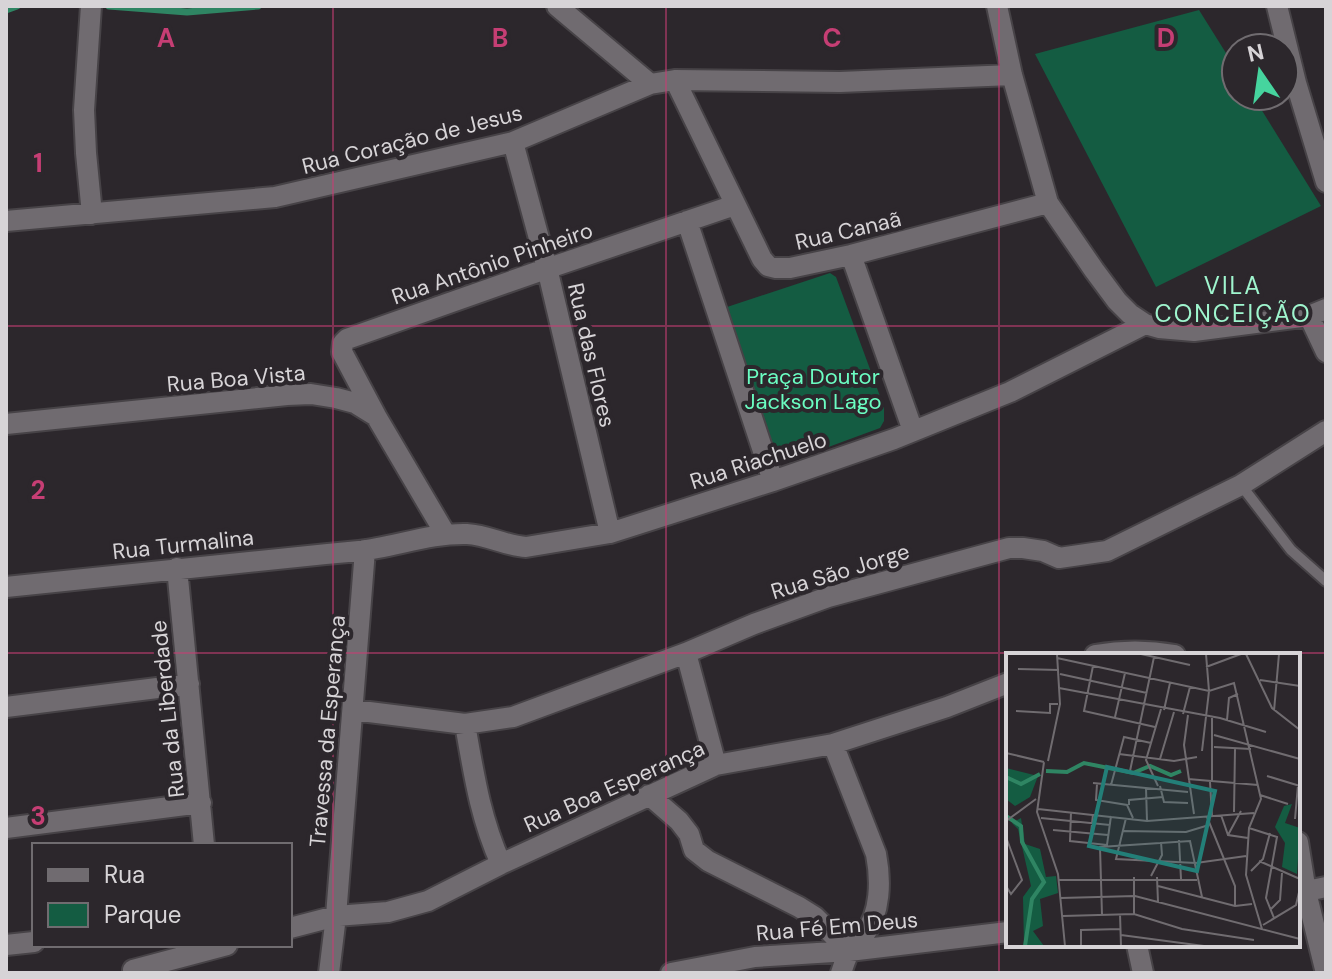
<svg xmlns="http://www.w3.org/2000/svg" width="1332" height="979" viewBox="0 0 1332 979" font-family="'DM Sans',sans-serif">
<rect width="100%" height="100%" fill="#2c272c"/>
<path fill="#145c42" d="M1199,10L1236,69V96H1253L1321,206L1156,287L1035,54Z
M830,273L836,277L884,407V421L880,428L785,463L772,455L724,308Z"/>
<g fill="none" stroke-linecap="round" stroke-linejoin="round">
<path stroke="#2f8563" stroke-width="7" d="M109,6L187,12L258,6
M6,10L17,6"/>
<defs>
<path id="service" d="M1241,485L1291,550L1326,581"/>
<path id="minor" d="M91,6L84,110L86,153L92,214
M557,6L650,84
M997,6L1012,75L1048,203L1094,270L1117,301L1130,314L1145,324L1159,328L1194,331L1309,316L1326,309
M1277,6L1296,83L1326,182
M675,80L762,259L768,266L776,268H790L851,255L1048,203
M513,142L547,268L610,533
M6,221L275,197L513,142L650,84L675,80L840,82L1012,75
M687,221L773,481
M851,255L913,431
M1309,316L1326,352
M376,416L342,352L343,343L347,339L537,272L735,205
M6,424L287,395L311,394L336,398L355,403L376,416L446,535
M177,568L204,845
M6,587C123,574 241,562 359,551C395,547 430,533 467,534C488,535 506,546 526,547L610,533L773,481L894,439L1010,392L1145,324
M686,653L716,765
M1095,655C1123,650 1147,650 1175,655
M6,707L189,684
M353,710L465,724L513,717L686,653L754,624L828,597L1009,548H1023L1043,551L1059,558L1107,551L1241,485L1326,431
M465,724C474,775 480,817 501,864
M833,744L876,854C881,880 881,913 864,935C860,941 855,944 851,949C846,956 844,965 841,973
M649,795L679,821L689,834L694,850L708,861L799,907L815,917L849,951
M6,828L201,803
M1298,842L1306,892L1326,973
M1298,893L1326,887
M290,928L336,916L388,912L428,901L501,864L716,765L833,744L947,707L1008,683
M6,945L34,942
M1137,945L1143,973
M134,973L133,970L227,945
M329,973L336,916L365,550
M671,973L755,957L849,951L1008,932"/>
</defs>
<use href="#service" stroke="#474347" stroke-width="14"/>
<use href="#minor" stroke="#474347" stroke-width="24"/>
<use href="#service" stroke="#706b70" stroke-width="10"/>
<use href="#minor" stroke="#706b70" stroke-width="20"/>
</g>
<path fill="none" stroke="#c63e74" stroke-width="2" stroke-opacity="0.55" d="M333,6V973M666,6V973M999,6V973M6,326H1326M6,653H1326"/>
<g text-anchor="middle" stroke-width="8" stroke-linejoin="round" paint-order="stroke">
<g font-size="22" fill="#d7d4d7" stroke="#2c272c">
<text transform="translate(412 139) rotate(-14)" y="8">Rua Coração de Jesus</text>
<text transform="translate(848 230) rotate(-13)" y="8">Rua Canaã</text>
<text transform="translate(492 263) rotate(-19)" y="8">Rua Antônio Pinheiro</text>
<text transform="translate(592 355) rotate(77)" y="8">Rua das Flores</text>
<text transform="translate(236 378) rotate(-5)" y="8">Rua Boa Vista</text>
<text transform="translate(758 460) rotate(-18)" y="8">Rua Riachuelo</text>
<text transform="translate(183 544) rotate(-6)" y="8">Rua Turmalina</text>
<text transform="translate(840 571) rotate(-17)" y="8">Rua São Jorge</text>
<text transform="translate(167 709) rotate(-96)" y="8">Rua da Liberdade</text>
<text transform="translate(327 731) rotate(-85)" y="8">Travessa da Esperança</text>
<text transform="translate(614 786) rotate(-24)" y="8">Rua Boa Esperança</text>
<text transform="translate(837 926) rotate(-5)" y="8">Rua Fé Em Deus</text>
</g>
<g font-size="22" fill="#6bfdc2" stroke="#2c272c">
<text x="813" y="384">Praça Doutor<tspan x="813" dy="25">Jackson Lago</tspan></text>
</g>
<g font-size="24" letter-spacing="2" fill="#9ff5ce" stroke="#2c272c">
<text x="1233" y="294">VILA<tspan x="1233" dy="28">CONCEIÇÃO</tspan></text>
</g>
</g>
<g transform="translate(1006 653)">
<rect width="294" height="294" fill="#2c272c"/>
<path d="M0,115L32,123L24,144L9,153L0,146ZM286,151L279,170L294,175L291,221L276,214L279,190L269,174L278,153ZM15,165L19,191L34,196L40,224L50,223L52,240L34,246L37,273L27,278L38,293H18L17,244L25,233L12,176L6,170Z" fill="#145c42"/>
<path fill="none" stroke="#2f8563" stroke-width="4" d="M40,118L61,119L78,110L127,120L144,113L165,122L175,118M0,124L15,131L34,121M0,163L15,173L16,189L38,229L26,246L19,293"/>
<path fill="none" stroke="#706c70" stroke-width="2" d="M135,1L184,12M240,1L266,55L294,77M51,5L203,38L228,30L255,146L243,175L240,222L256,276M87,13L78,58L149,74M200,14L235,1M12,16L53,17M54,21L141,40M254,27L294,33M53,35L214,65L260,79M158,57L164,30M10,58L44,60V51H52M268,58L273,1M177,61L184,34M182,62L178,92L188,161M109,64L119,20M206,65V128M221,67L223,45L232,41M208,82L294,106M208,94L245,96M196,98L203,38L200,1M0,100L1,58M0,100L38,109M113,101L168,108L191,104M154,106L168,59M42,108L54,51L51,1M38,109L31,159L52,221L59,293M124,118L148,4M261,123L294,133M182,126L252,132M204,129L206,163M87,130L182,139M91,131L90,147L121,152L127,165M105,132L118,84L145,90M152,133L140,107L155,56M154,133L158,149L182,150M140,135L141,168M254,142L282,151M123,152V147L157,144M32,156L141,168L248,160M65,159L64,188L101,192L105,163M228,159L229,96M215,162L222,182L242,185M201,164L229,233V253M35,165L104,172M120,165L110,206L190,210L240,203M289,166L292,132M0,168L30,146M243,175L271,184L260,245L268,265M47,177L102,182M116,178L180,179L203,172M222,182L235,158M0,184L16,227L5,241L0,233M173,187L175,226M84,190L87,161M253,208L294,226M245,218L257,206L264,180M145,223L156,202L155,189M128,224V261M151,224L152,249M53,227H191M152,233L229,253L246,251M55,245L129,243L294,286M0,251V276M264,257L274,247L276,220M114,261L115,293M96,262L94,194L184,188L196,244M57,263L128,261L176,276L248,287M257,272L290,252L294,235M115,282L198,293M75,293V277L115,276"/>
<path fill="#237f78" fill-opacity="0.15" stroke="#237f78" stroke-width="4" d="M101,114L209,138L191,218L83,193Z"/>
<rect width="294" height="294" fill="none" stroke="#d7d4d7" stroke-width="4"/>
</g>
<g font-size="26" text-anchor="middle" font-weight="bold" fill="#c63e74" stroke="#2c272c" stroke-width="8" stroke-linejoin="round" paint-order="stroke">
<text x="166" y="47">A</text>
<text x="500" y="47">B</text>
<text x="832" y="47">C</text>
<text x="1166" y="47">D</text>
<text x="38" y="172">1</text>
<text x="38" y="499">2</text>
<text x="38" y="825">3</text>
</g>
<rect width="1332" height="979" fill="none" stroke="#d7d4d7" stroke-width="16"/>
<rect x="32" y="843" width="260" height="104" fill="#2c272c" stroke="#706c70" stroke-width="2"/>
<rect x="48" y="869" width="40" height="12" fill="#706b70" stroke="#706c70" stroke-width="2"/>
<text x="104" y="883" font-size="24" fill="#d7d4d7">Rua</text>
<rect x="48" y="903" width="40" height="24" fill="#145c42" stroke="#706c70" stroke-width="2"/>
<text x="104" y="923" font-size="24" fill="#d7d4d7">Parque</text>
<g transform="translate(1260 72) rotate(347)"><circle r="38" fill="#2c272c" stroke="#706c70" stroke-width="2"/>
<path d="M0-6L14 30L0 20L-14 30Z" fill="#46d49e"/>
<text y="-12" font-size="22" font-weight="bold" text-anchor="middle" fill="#d7d4d7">N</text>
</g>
</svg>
